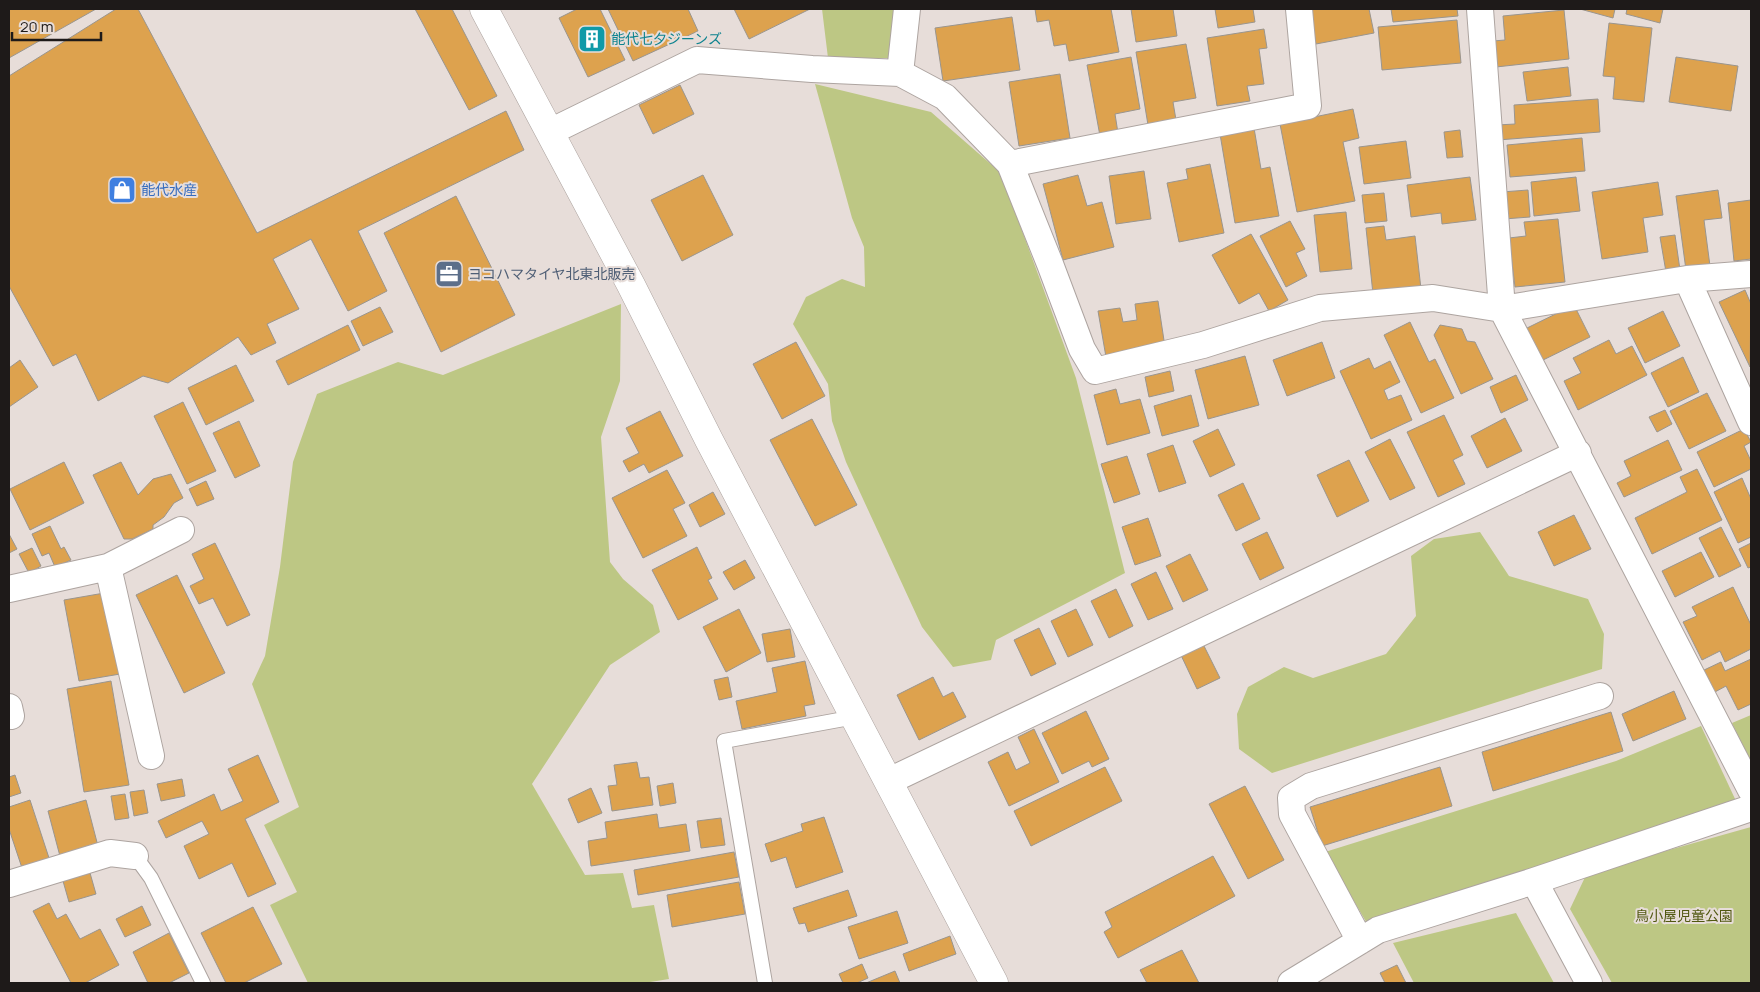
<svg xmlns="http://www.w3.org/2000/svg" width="1760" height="992" viewBox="0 0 1760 992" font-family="Manrope,'Noto Sans JP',sans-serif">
<rect width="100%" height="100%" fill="#e7ddd9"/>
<path fill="#bdc784" d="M822,9H893L894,58H828Z
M815,84L931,112L1001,173L1076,378L1125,573L996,640L991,660L953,667L922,627L846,462L832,421L828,384L793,324L806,297L842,279L865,287L864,247L852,218Z
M621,304L620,381L601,437L610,562L623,579L653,605L660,632L610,665L532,784L585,875L623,873L632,908L654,905L669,979L644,983H308L270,905L297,892L264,825L299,807L252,684L265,656L280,567L293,462L317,394L398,362L443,375Z
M1480,532L1509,576L1588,599L1604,634L1602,669L1272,773L1239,749L1237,714L1248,687L1284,667L1313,678L1386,654L1416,616L1411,556L1434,539Z
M1751,715V762L1732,723Z
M1701,726L1736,801L1368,925L1325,852L1616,761Z
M1751,827V983H1612L1570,909L1587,873Z
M1516,913L1554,983H1414L1393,943Z"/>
<path fill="#dda24e" stroke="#9a958e" d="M9,9H96L9,58Z
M116,9H138L257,233L506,111L524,150L358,231L387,291L348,311L311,239L273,259L299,309L267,324L276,343L251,355L238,337L168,383L143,376L98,401L76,354L53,366L9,286V76Z
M415,9H452L497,96L469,110Z
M577,9H600L625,60L588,77L559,18Z
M608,9H688L698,31L633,61Z
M734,9H810L749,39Z
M1035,9H1111L1119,52L1069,61L1066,44L1054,46L1049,20L1037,22Z
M1131,9H1173L1177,36L1136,42Z
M1215,9H1253L1255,22L1218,28Z
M1309,9H1369L1374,33L1316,44Z
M1391,9H1457L1458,16L1393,22Z
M1580,9H1615L1613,18Z
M1627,9H1663L1660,23L1626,14Z
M1564,10L1569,59L1496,67L1493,41L1505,40L1503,16Z
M1012,17L1020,70L943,81L935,28Z
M1457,20L1461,63L1382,70L1378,27Z
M1609,23L1652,28L1644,102L1613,99L1615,77L1603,76Z
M1264,29L1267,48L1259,49L1264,84L1247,86L1250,101L1217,106L1207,38Z
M1186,44L1196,98L1173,102L1176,120L1148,125L1136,52Z
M1131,57L1140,109L1115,114L1118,133L1100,136L1087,65Z
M1676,57L1738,66L1731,111L1669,102Z
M1568,67L1571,96L1527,101L1523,72Z
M1060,74L1070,138L1019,146L1009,82Z
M680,85L694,114L653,134L639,105Z
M1598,99L1600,132L1498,140L1497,125L1515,124L1514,105Z
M1353,109L1359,138L1343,142L1355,201L1297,212L1280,124Z
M1254,128L1261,169L1270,167L1279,216L1235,223L1220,134Z
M1460,130L1463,157L1447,158L1444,132Z
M1582,138L1585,171L1510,177L1507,145Z
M1406,141L1411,178L1364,184L1359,147Z
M1210,164L1224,233L1179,242L1167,183L1188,179L1186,169Z
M1144,171L1151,219L1116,224L1109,176Z
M703,175L733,235L682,261L651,200Z
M1078,175L1087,206L1102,202L1114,247L1063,260L1043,184Z
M1470,177L1476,220L1442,224L1441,213L1411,217L1407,185Z
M1576,177L1580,211L1534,216L1531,182Z
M1658,182L1663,215L1643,218L1648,252L1602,259L1592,192Z
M1528,190L1530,217L1504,219L1502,192Z
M1718,190L1722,218L1704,220L1710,266L1686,270L1676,196Z
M1384,193L1387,221L1365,223L1362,195Z
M456,196L515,315L441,352L384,233Z
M1751,200V259L1734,261L1728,203Z
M1346,212L1352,269L1320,272L1314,215Z
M1558,219L1565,282L1515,287L1509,238L1526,236L1524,222Z
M1290,221L1305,249L1296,253L1307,276L1286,287L1260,236Z
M1384,226L1386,240L1415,236L1421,289L1373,294L1366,228Z
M1251,234L1288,300L1269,311L1259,293L1239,304L1212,255Z
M1675,235L1680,270L1666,272L1660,237Z
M1745,290L1751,304L1750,367L1719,302Z
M1158,301L1165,347L1106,357L1098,311L1120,308L1123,322L1137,320L1135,304Z
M1574,305L1590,337L1541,361L1525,329Z
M380,307L393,332L363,346L351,321Z
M1663,311L1680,346L1645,363L1628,328Z
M1410,322L1429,362L1435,359L1454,398L1421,413L1384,335Z
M348,325L360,350L288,385L276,361Z
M1440,325L1462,329L1467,341L1475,342L1493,379L1461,394L1434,335Z
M1609,340L1616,354L1632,346L1647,375L1578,410L1564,381L1581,373L1573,358Z
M796,342L825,396L782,419L753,364Z
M1322,342L1335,378L1287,396L1273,360Z
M1245,356L1259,405L1208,419L1195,370Z
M1683,357L1699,392L1668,407L1651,373Z
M1369,358L1374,369L1390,361L1400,382L1384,390L1388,400L1401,395L1412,420L1371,439L1340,371Z
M20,360L38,387L9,407V368Z
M236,365L254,401L206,425L188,388Z
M1170,371L1174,391L1149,397L1145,377Z
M1516,375L1528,400L1501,413L1490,387Z
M1116,389L1120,404L1140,399L1150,433L1107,445L1094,395Z
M1707,393L1726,431L1689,449L1670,411Z
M1191,395L1199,426L1162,436L1154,406Z
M183,402L216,471L187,484L154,416Z
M1665,410L1672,424L1657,432L1649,417Z
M660,411L683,456L649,473L644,464L629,472L623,461L639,453L626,428Z
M1444,415L1463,455L1453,460L1465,484L1438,497L1407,432Z
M1505,418L1522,451L1487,468L1471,436Z
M812,419L857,505L815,526L770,440Z
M239,421L260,466L235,478L213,433Z
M1218,429L1235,465L1210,477L1193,441Z
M1744,429L1751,442L1744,446L1751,461V469L1714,487L1697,452Z
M1390,439L1415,488L1390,500L1365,452Z
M1668,440L1682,470L1624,497L1617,483L1631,476L1624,461Z
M1173,445L1186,483L1159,492L1147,454Z
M1127,456L1140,494L1114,503L1101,464Z
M1349,460L1369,501L1337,517L1317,475Z
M64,462L84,503L30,530L10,489Z
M121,462L138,495L153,479L171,474L183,498L174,503L164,517L153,525V529L132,539H124L93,475Z
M1697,469L1722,520L1652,554L1635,518L1687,492L1680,477Z
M667,470L685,503L673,509L687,536L643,558L612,498Z
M1742,478L1751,499V537L1738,543L1714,492Z
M206,481L214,499L197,506L189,489Z
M1243,483L1260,519L1236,531L1218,495Z
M713,492L725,514L700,527L689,505Z
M1574,515L1591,549L1554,566L1538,532Z
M1148,518L1161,556L1135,565L1122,527Z
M50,526L61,549L64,547L71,560L55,567L49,553L42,556L32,534Z
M1721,527L1741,566L1719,577L1699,538Z
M1267,532L1284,568L1260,580L1242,544Z
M9,534L17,549L9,553Z
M215,543L250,615L227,626L213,598L199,604L190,586L204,579L192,554Z
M1751,543V567L1748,568L1739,549Z
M697,547L712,578L708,580L718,599L678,620L652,570Z
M32,548L41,566L29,573L19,554Z
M1701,552L1714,577L1675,597L1662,571Z
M1190,554L1208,590L1183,602L1166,566Z
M745,560L755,578L734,590L723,572Z
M1156,572L1173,609L1148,620L1131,584Z
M177,575L225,673L184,693L136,595Z
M1733,587L1751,625V649L1725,662L1720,651L1702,660L1683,622L1697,616L1692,607Z
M1116,589L1133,626L1109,638L1091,601Z
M110,592L126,673L79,681L64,600Z
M739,609L761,653L726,672L703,627Z
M1076,609L1093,645L1068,657L1051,621Z
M1039,628L1056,664L1031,676L1014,640Z
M790,629L795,657L767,662L762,634Z
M1201,640L1220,678L1197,689L1179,651Z
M1751,659V704L1738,710L1726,686L1713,693L1702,671L1721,662L1725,671Z
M805,661L815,704L804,706L806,716L742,729L736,701L777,692L772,668Z
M728,677L732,697L719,700L714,680Z
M933,677L943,697L953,692L966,717L919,740L897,695Z
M111,681L129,785L84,792L67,689Z
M1674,691L1686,719L1633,741L1622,714Z
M1086,711L1109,759L1092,767L1089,761L1062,774L1042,733Z
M1611,712L1623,751L1493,791L1482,752Z
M1034,729L1059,782L1009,806L988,762L1008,752L1016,770L1030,763L1018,737Z
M258,755L279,802L245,819L276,884L248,897L232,863L199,879L184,846L209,834L202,821L166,838L158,821L214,794L221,811L243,801L228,769Z
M637,762L640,778L649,777L653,805L612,811L608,786L617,785L614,765Z
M1105,767L1122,801L1031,846L1014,811Z
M1440,767L1452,806L1322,846L1310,807Z
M15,775L21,793L9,797V777Z
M182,779L185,796L161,801L157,784Z
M673,783L676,803L660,806L657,786Z
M1245,786L1284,860L1248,879L1209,804Z
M591,788L602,813L578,823L568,799Z
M144,790L148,813L134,816L130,792Z
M125,794L129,818L115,820L111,796Z
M30,800L50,861L23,871L9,829V807Z
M86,800L99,850L61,860L48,811Z
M657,814L659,828L686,824L690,851L591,866L588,841L607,838L605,822Z
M824,817L843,872L796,888L786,857L771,862L765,844L803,831L801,824Z
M721,818L725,845L701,848L697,821Z
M734,852L739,877L638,895L634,870Z
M1213,856L1235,896L1118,958L1104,932L1112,927L1105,912Z
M90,873L96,894L69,902L63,881Z
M739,882L745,914L672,927L667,895Z
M848,890L857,916L808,932L805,923L799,924L793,908Z
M49,903L57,919L66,914L80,939L100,929L119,965L85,983H71L33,911Z
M142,906L151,925L125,937L116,919Z
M253,907L282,964L244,983H226L201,933Z
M897,911L908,943L859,959L848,927Z
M169,933L189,973L169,983H148L133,952Z
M950,936L956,954L909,971L903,954Z
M1182,950L1199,983H1147L1140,970Z
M862,964L868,978L857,983H843L839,974Z
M1397,965L1406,983H1385L1380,973Z
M895,971L900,983H866Z"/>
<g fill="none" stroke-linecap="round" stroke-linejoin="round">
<defs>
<path id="service" d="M135,856L151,878L203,983
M765,983L724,741L855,717"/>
<path id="minor" d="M1480,9L1502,309L1751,790
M900,73L907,9
M550,132L697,60L812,69L900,73L945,97L1010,164L1050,264L1082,349L1095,371L1203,345L1320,308L1433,298L1502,309L1687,279L1751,274
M1010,164L1308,106L1299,9
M1687,279L1751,422
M108,567L151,756
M9,589L108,567L181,530
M9,707L11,716
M889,781L1578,453
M1534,881L1589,983
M9,884L110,853L135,856
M1360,941L1292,814L1291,798L1311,786L1600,696
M1291,983L1378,930L1534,881L1751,808"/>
<path id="tertiary" d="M484,9L631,285L709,440L994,983"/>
</defs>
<use href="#service" stroke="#ada4a0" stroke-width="16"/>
<use href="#minor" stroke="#ada4a0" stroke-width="28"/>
<use href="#tertiary" stroke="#ada4a0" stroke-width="29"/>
<use href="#service" stroke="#fff" stroke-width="14"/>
<use href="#minor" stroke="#fff" stroke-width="26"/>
<use href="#tertiary" stroke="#fff" stroke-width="28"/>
</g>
<defs>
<symbol id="building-square" viewBox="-11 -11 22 22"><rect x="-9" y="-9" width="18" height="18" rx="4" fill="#0f9aa8" stroke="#e7ddd9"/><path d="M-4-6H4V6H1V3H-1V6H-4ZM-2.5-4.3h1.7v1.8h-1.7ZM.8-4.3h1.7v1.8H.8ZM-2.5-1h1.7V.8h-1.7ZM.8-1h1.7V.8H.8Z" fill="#fff"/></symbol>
<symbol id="shop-square" viewBox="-11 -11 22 22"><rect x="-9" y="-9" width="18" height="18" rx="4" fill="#3f7fe0" stroke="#e7ddd9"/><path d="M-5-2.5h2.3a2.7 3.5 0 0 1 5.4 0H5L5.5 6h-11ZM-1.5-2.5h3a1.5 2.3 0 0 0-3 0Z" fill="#fff"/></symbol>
<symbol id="office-square" viewBox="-11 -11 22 22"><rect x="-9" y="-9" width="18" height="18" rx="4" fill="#5c6f8a" stroke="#e7ddd9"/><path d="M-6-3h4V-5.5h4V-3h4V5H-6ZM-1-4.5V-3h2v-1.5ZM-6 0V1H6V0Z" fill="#fff"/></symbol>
</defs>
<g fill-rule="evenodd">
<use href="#building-square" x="576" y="23" width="32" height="32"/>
<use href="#shop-square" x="106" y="174" width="32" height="32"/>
<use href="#office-square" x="433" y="258" width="32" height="32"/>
</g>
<g text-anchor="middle" stroke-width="4" stroke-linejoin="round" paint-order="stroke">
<g font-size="14" fill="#0d838f" stroke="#e7ddd9" text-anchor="start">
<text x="611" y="44">能代七夕ジーンズ</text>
</g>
<g font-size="14" fill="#366cbe" stroke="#e7ddd9" text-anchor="start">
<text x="141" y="195">能代水産</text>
</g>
<g font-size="14" fill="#4e5e75" stroke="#e7ddd9" text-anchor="start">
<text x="468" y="279">ヨコハマタイヤ北東北販売</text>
</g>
<g font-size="14" fill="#515810" stroke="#e7ddd9">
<text x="1684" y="921">鳥小屋児童公園</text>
</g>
</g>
<rect width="1760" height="992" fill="none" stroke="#1e1a19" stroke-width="20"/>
<path d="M12 32v8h89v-8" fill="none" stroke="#1e1a19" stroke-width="2.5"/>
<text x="20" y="32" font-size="15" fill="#1e1a19" stroke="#e7ddd9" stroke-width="4" paint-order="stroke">20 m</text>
</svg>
